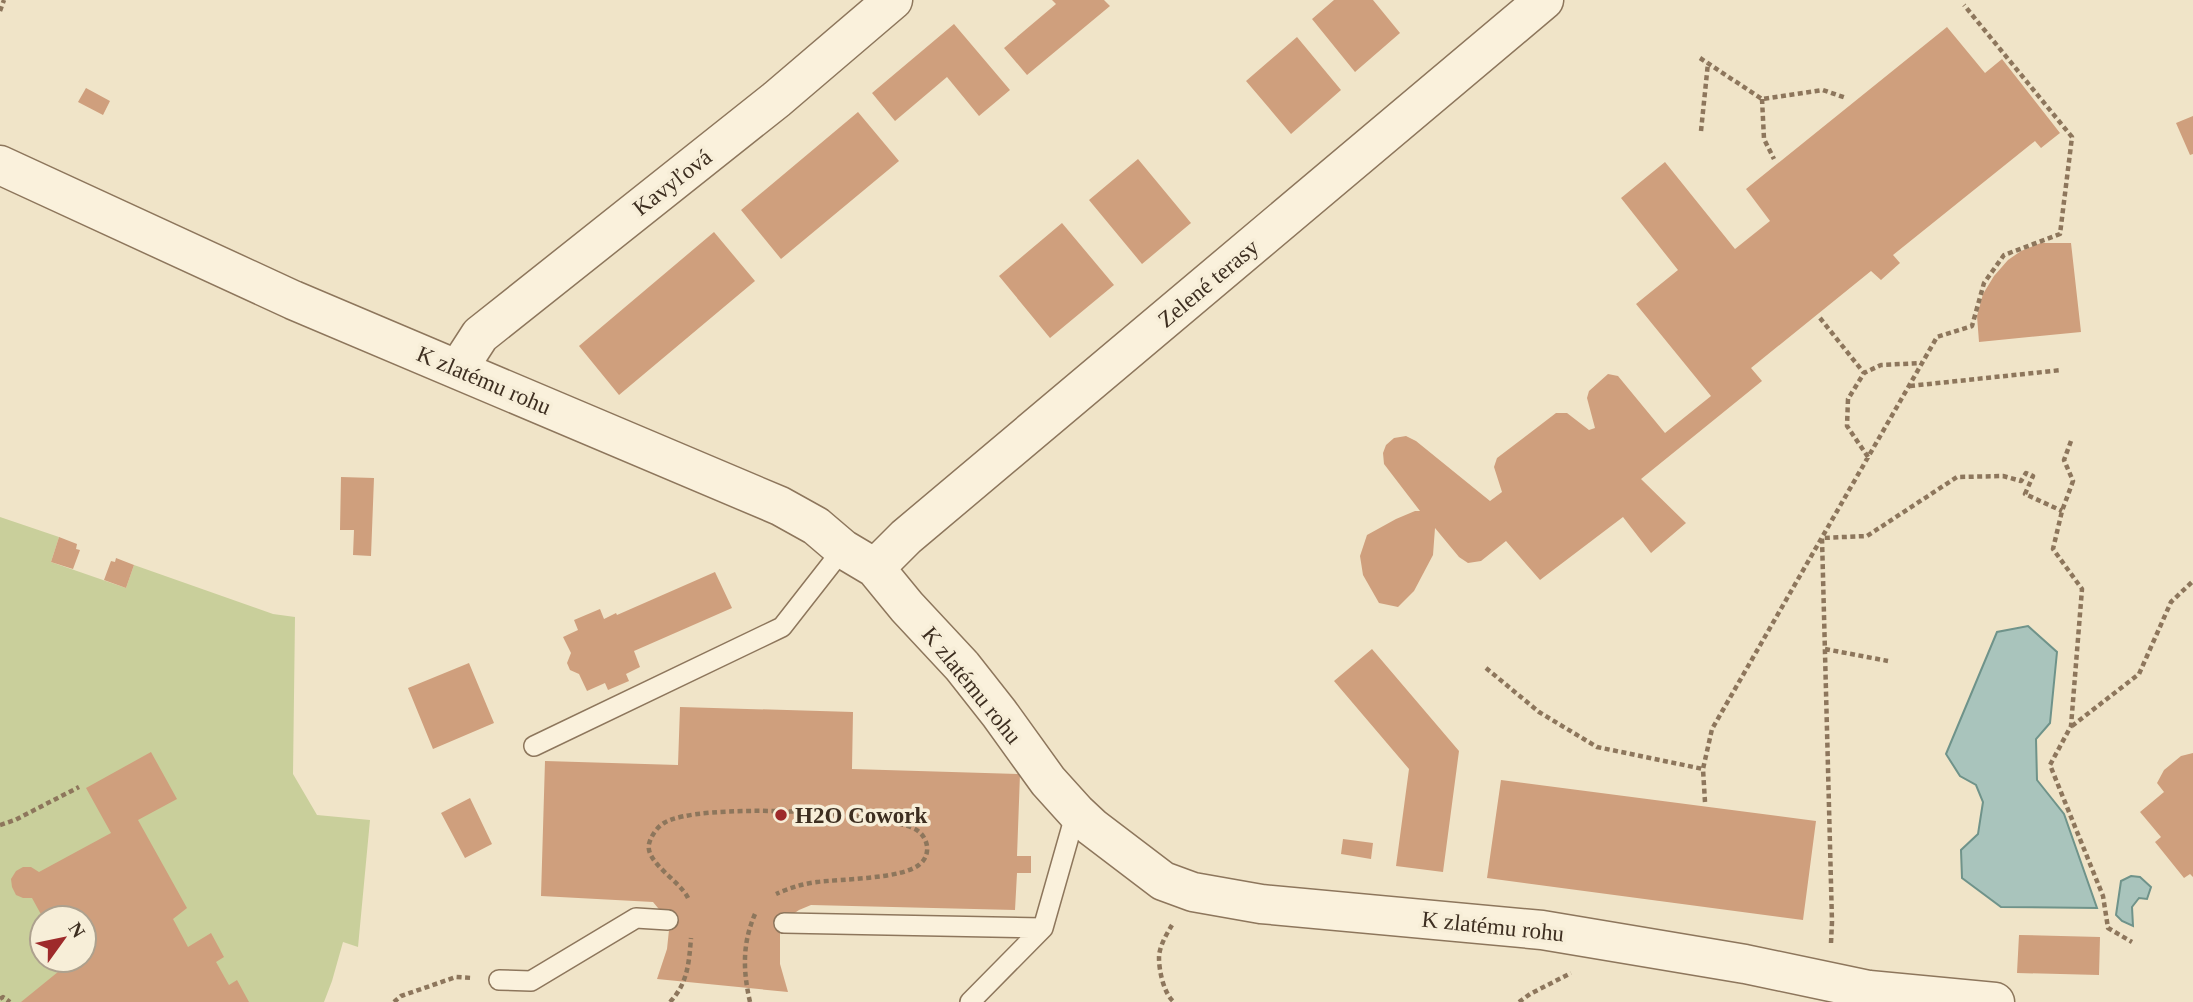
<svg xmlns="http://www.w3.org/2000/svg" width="2193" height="1002" viewBox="0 0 2193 1002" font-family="'Times New Roman',serif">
<rect width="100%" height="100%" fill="#f0e4c8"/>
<path fill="#c9cf9b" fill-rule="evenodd" d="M0,517L59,537L51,562L126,588L134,565L273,614L295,617L293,774L317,815L370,820L358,947L343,942L332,981L324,1002H0ZM42,918H84V960H42Z"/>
<path fill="#a9c4bc" stroke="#6f938a" stroke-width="2" d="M2028,626L2057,652L2050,723L2036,739L2037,780L2064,814L2097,908L2001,907L1962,878L1961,850L1978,834L1983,802L1976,785L1960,776L1946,754L1997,632Z
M2131,876L2140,877L2151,887L2147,899L2139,898L2132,907L2133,926L2122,921L2116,915L2121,881Z"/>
<path fill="#cf9f7d" d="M1052,0H1104L1110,6L1027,75L1004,48L1056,4Z
M1334,0H1373L1400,33L1355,72L1312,19Z
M954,24L1010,90L979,116L947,77L895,121L872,93Z
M1947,27L1985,73L2002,59L2060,133L2041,148L2035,141L1893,255L1900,263L1881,280L1871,271L1751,368L1762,381L1641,479L1686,523L1651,553L1623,517L1540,580L1506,541L1481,561L1468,563L1459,557L1435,528L1433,555L1414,591L1398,607L1379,603L1363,575L1360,556L1367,535L1396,519L1415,511H1420L1384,464L1383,453L1386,445L1394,438L1406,436L1416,441L1490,501L1502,492L1494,467L1497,458L1556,413H1567L1589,430L1595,428L1587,398L1589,391L1608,374L1618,376L1665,433L1711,396L1636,304L1678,270L1621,198L1665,162L1735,249L1770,221L1746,189Z
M1297,37L1341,90L1291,134L1246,81Z
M86,88L110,101L103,115L78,102Z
M858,112L899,161L781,259L741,210Z
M2193,116V154L2190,155L2176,123Z
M1138,159L1191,223L1142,264L1089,200Z
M1062,223L1114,285L1050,338L999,276Z
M714,232L755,281L619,395L579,346Z
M2041,243H2071L2081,332L1979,342L1977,316L1983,294L1994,276L2008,260L2021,251Z
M341,477L374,478L371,556L353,555L354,530H340Z
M59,537L77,544L76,549L80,550L73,569L51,562Z
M116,558L134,565L126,588L104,580L111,561L115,562Z
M715,572L732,608L634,651L640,667L626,674L629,681L608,690L605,683L587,691L579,674L570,670L567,663L571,653L563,637L578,630L574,620L600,609L604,619L616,613L617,615Z
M1372,649L1459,751L1443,872L1396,866L1409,769L1334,681Z
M469,663L494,723L433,749L408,688Z
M680,707L853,712L852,769L1020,774L1017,856H1031V873H1017L1015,910L811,905L799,910L790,916L780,933V964L788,992L657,979L667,949L669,930L668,920L653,902L541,896L545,761L678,765Z
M151,752L177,799L138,820L187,908L173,919L188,947L211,933L224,957L216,962L229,985L237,980L249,1002H21L69,963L67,960H84V918H43L32,898H23L16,895L12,887L11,879L16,871L23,867H31L39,872L111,833L86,788Z
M2193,753V877L2190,874L2184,878L2155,842L2161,837L2140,812L2164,792L2157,783L2164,770L2181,756Z
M1501,780L1816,821L1803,920L1487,878Z
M470,798L492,844L465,858L441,813Z
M1343,839L1373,843L1371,859L1341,854Z
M2019,935L2100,937L2099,975L2017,973Z"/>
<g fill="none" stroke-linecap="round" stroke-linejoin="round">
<defs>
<path id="lane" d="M534,746L782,627L843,549
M784,923L1043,928
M499,980L531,981L636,918L668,920
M970,1002L1043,928L1076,812"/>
<path id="street" d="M0,165L293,300L780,506L816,526L843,549L875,568L907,607L962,666L999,713L1048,781L1076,812L1092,827L1163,881L1193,892L1261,904L1542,930L1745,964L1869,990L1995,1002
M458,369L480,335L777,99L893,0
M875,568L906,537L1544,0"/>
</defs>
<use href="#lane" stroke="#8d765c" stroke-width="22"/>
<use href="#street" stroke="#8d765c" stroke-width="41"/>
<path stroke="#8d765c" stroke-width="4.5" stroke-dasharray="5 3.5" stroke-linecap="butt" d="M0,11L4,0
M1700,58L1762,99L1823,90L1846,98
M1762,99L1764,139L1774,159
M1701,131L1708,63
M1820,318L1864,373
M1910,386L2062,370
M2071,441L2064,460L2073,481L2062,511L2053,549L2082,589L2071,726L2050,765L2103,896L2108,928L2132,942
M1868,457L1847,426L1848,399L1864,373L1881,365L1921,363
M1825,649L1888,661
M1486,668L1539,712L1597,747L1703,769
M2072,726L2139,674L2171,602L2192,582L2193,584
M1705,802L1703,769L1712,729L1937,337L1972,326L1984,283L2004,255L2060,234L2072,137L1964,5
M0,825L15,820L79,787
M688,898C680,881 645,862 649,844C651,836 657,827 664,823C696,802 880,811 915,829C928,836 932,854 920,864C904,879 840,879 817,882C802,884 789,888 776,894
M1172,925C1166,935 1159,947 1159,958C1159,971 1164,994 1174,1002
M1831,943L1832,922L1822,538L1867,536L1957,477L2003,476L2021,481L2026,473L2033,476L2025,494L2062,511
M0,999L3,997L10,1002
M394,1002L401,996L456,977L472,978
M670,1002C688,983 689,962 691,938
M750,1002C743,971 742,944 755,914
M1519,1002L1530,994L1571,973"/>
<use href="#lane" stroke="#faf1dc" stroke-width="19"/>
<use href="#street" stroke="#faf1dc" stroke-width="38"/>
</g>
<circle fill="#9e2a2b" stroke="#f7eed8" stroke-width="2.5" cx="781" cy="815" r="7"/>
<g text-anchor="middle" stroke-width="7" stroke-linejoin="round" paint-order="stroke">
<g font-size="23" fill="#3d2e20" stroke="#f7eed8">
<text transform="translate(672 182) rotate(-38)" y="8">Kavyľová</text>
<text transform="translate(1208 283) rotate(-40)" y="8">Zelené terasy</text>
<text transform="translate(484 380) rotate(23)" y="8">K zlatému rohu</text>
<text transform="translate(972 685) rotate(51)" y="8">K zlatému rohu</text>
<text transform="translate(1493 926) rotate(6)" y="8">K zlatému rohu</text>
</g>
<g font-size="23" font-weight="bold" fill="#3d2e20" stroke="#f7eed8" text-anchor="start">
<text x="795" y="823">H2O Cowork</text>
</g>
</g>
<g transform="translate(63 939) rotate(57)"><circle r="33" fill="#f7eed8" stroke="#ada18e" stroke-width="2"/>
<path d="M0-5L12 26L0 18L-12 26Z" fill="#9e2a2b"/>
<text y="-10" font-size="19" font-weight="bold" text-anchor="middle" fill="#3d2e20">N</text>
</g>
</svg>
